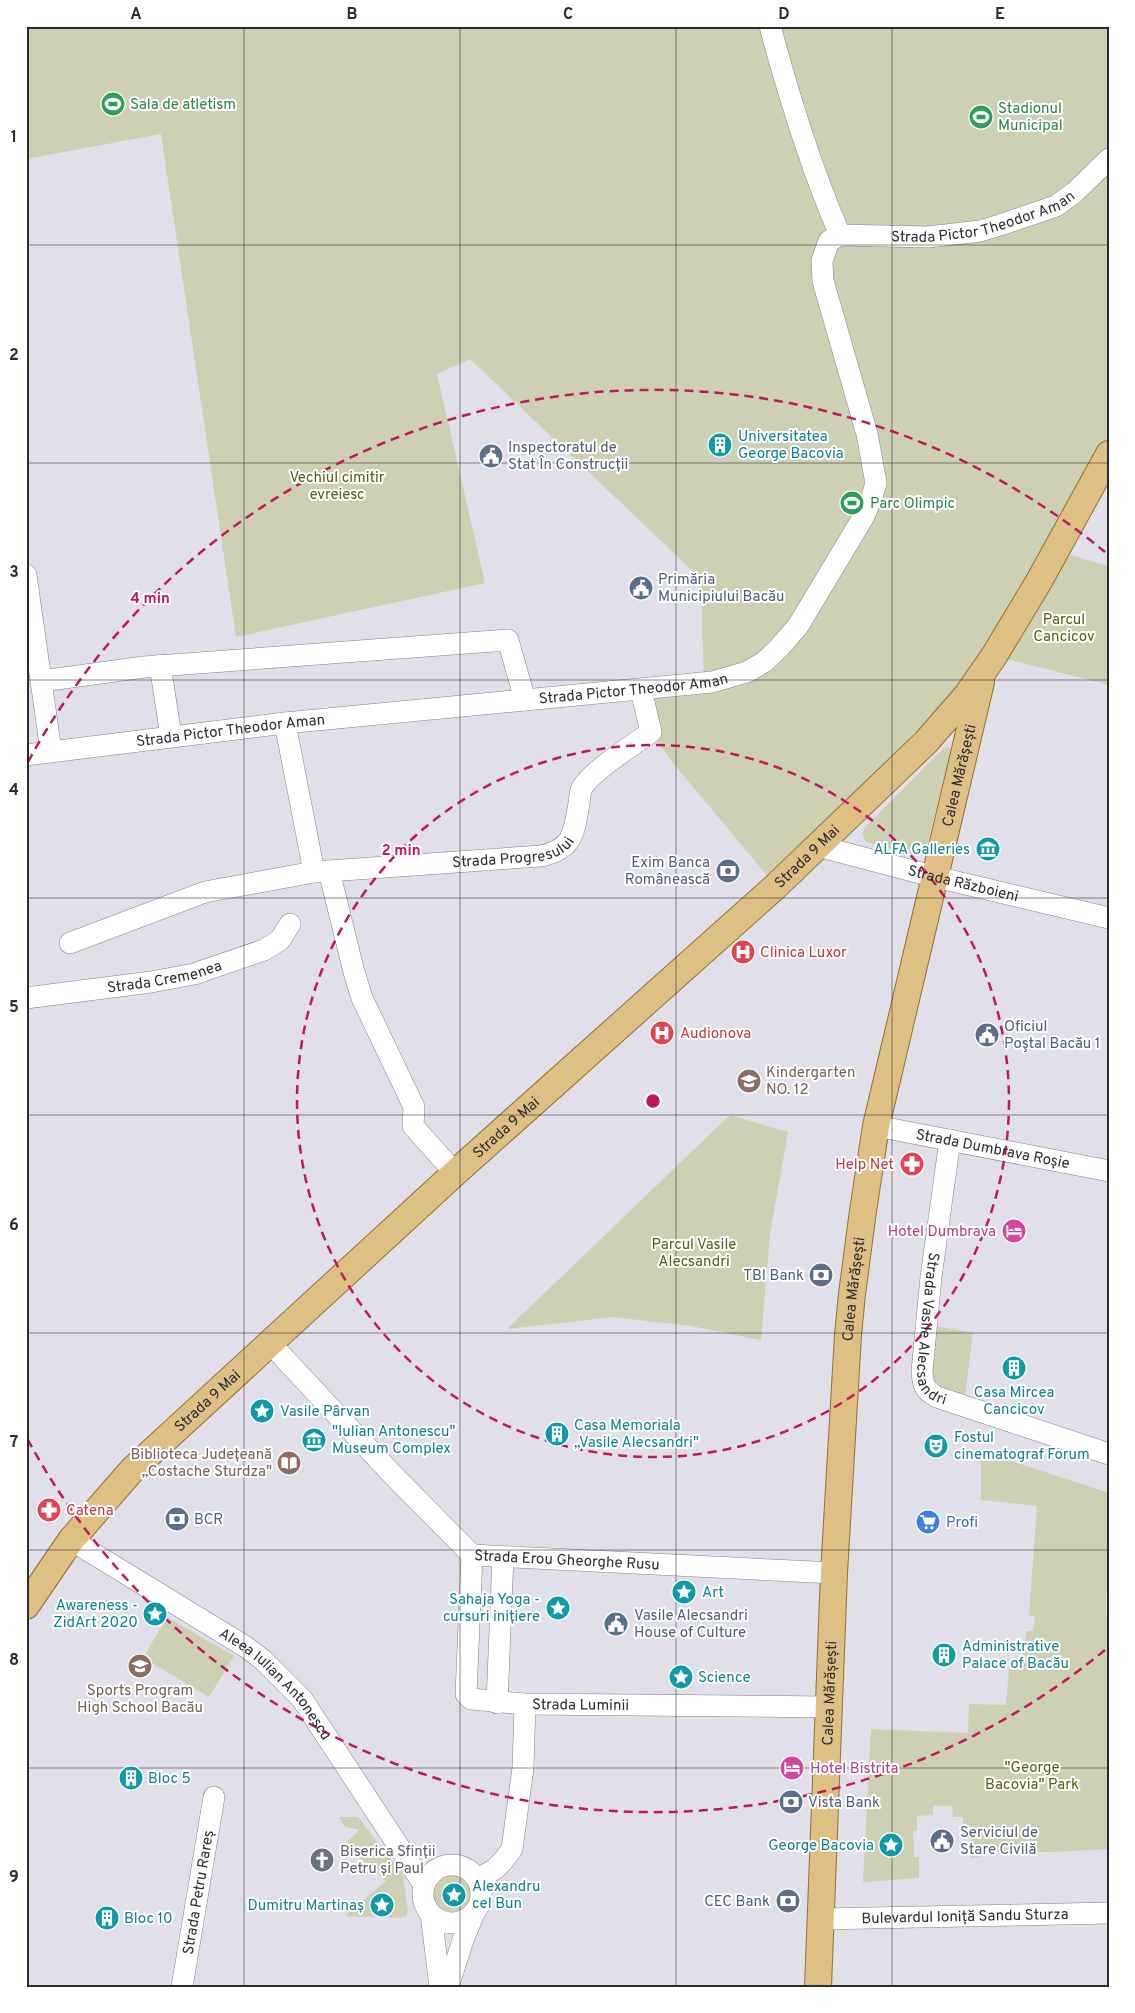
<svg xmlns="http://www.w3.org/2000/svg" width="1135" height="2013" viewBox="0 0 1135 2013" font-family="Overpass,sans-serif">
<rect width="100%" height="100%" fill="#e1dfe9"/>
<path fill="#cdd0b3" d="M26,26H1109V454L1056,551L1109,566V685L994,656L776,886L672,762L651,732L641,690L704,683L701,579L470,359L437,374L485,583L236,637L161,134L26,159Z
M947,747L950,748L951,751L928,842C924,848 920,853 913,854L866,842L862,833L866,826L943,749Z
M730,1115L788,1132L770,1234L761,1340L691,1326L613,1317L507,1329Z
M935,1326L973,1333L965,1397L927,1384Z
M981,1451L1109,1493V1592H1106V1615H1109V1849L1050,1852H981V1857L971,1858L970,1830H963V1817H953L952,1806H933V1815L917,1816V1831H913L914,1857H919V1878L863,1882L871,1729L968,1733L969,1704L1006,1705L1009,1669L1021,1670L1026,1631H1033L1035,1616L1029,1615L1037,1506L981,1500Z
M167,1617L234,1656L209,1697L143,1658Z
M339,1817H358L403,1875L408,1911L406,1916L401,1918L345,1916L386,1881L345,1844L359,1830L344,1826Z
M432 1894a21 21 0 1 1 42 0a21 21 0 1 1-42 0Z"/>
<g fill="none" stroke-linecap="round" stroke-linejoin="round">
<defs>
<g id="minor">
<path d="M770,26C789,97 811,168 840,235"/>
<path d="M26,575L51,751"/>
<path d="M160,665L171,736"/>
<path d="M42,681L144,667L508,640L525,700"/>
<path d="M285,723L314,872"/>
<path id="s1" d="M26,755L285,723L712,682L747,672L764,662L778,649L798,626L864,516L872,497L876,483L867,434L823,281L822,261L829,241L840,235L928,237L980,231L1000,225L1056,206L1075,192L1109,159"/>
<path id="s2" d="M818,846L936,877L1109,918"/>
<path d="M329,871L354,972L362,998L414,1107L413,1126L455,1173"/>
<path id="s3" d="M70,943L205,892L314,872L541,856C574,849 574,832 579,803C580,798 580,791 582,788C591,771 635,744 651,732L641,690"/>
<path id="s4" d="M26,998L151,982L194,974L264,950L280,940L290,924"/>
<path id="s5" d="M876,1126L1109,1171"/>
<path id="s6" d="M950,1140L931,1277L922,1371C923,1385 924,1390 937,1397L1109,1454"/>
<path id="s7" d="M270,1343L391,1473L472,1555L834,1573"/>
<path id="s8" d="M71,1540L246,1647L263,1660L302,1699L424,1885"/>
<path id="s9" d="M472,1555L466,1694L471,1699L525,1704L827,1707"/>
<path d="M497,1703L503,1557"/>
<circle cx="452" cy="1894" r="29"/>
<path d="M478,1879L495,1869L503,1861L512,1849L523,1768L525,1704"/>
<path d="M431,1914L440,1987"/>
<path id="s10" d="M821,1919L1109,1913"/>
<path id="s11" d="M182,1987L214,1797"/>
<path d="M448,1987L463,1940L474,1913"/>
</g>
<g id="major">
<path id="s12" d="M26,1606L71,1540L133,1469L455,1173L776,886L926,742L967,695L994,656L1038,583L1109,454"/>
<path id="s13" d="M818,1987L834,1573L848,1335L852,1294L863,1211L876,1126L981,682"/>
</g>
</defs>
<use href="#minor" stroke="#84828b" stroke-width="22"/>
<use href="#major" stroke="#917131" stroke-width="28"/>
<use href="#minor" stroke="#fff" stroke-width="21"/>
<use href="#major" stroke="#dec084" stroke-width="26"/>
</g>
<path fill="none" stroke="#2c2b2f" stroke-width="1" stroke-opacity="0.55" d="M244,26V1987M460,26V1987M676,26V1987M892,26V1987M26,245H1109M26,463H1109M26,680H1109M26,898H1109M26,1115H1109M26,1333H1109M26,1550H1109M26,1768H1109"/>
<g fill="none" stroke="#c2185b" stroke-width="2.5" stroke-dasharray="9 6">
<circle cx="653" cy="1101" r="356"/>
<path d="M1105 1650A711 711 0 0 1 28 1440M28 762A711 711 0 0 1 1105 552"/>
</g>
<defs>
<symbol id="stadium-disc" viewBox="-11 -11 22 22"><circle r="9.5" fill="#2e9e5b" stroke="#fff"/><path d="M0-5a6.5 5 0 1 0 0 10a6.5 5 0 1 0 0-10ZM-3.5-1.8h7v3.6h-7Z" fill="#fff"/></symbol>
<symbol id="building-disc" viewBox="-11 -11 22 22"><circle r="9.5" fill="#0f9aa8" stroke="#fff"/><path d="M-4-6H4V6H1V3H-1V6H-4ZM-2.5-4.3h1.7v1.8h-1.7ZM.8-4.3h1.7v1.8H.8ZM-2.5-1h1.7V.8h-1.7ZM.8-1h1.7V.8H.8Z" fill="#fff"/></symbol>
<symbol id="civic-disc" viewBox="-11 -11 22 22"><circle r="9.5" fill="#5c6f8a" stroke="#fff"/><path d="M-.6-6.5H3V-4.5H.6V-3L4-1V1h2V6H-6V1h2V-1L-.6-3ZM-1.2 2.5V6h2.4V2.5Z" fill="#fff"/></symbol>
<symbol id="museum-disc" viewBox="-11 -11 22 22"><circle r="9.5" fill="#0f9aa8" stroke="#fff"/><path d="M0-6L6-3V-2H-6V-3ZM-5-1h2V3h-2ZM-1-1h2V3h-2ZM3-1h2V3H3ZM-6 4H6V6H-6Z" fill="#fff"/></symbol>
<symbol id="bank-disc" viewBox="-11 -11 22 22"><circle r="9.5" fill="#5c6f8a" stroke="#fff"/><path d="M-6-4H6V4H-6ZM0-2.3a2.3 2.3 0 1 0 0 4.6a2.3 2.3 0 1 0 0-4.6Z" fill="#fff"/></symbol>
<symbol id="hospital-disc" viewBox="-11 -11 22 22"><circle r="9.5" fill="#e0444e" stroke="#fff"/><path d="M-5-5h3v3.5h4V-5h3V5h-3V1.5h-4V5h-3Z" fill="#fff"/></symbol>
<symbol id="school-disc" viewBox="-11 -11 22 22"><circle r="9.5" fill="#8d6e63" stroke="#fff"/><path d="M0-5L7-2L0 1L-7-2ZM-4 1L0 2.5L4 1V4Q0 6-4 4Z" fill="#fff"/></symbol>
<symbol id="pharmacy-disc" viewBox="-11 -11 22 22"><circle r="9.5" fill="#e0444e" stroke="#fff"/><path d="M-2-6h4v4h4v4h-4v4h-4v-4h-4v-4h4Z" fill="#fff"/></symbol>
<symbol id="hotel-disc" viewBox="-11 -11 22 22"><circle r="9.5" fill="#d1479c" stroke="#fff"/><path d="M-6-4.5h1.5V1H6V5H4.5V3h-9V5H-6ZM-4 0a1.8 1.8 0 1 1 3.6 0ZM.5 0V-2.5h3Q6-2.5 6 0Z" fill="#fff"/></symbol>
<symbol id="sight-disc" viewBox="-11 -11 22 22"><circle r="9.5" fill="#0f9aa8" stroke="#fff"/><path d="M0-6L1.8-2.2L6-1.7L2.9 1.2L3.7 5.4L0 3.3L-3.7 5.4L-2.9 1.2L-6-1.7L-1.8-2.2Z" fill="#fff"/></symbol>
<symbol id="theatre-disc" viewBox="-11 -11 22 22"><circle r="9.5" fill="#0f9aa8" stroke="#fff"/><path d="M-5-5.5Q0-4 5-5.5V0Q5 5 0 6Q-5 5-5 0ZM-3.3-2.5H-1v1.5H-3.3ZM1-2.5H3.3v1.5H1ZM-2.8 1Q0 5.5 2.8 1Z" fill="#fff"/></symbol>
<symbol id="library-disc" viewBox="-11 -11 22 22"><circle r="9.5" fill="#8d6e63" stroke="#fff"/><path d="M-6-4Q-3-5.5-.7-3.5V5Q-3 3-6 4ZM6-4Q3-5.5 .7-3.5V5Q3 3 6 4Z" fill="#fff"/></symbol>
<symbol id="supermarket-disc" viewBox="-11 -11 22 22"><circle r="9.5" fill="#3f7fe0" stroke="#fff"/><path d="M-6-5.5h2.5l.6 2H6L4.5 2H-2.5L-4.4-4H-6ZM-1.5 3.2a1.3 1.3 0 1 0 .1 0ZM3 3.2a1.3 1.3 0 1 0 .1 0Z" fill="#fff"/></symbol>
<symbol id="church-disc" viewBox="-11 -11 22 22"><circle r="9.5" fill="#6b7280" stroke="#fff"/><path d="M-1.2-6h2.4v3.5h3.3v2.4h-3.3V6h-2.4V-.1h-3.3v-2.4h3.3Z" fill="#fff"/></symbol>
</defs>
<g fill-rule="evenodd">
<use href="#stadium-disc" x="99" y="90" width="28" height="28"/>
<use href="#stadium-disc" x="967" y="103" width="28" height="28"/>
<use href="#building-disc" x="706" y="431" width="28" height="28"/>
<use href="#civic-disc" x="477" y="442" width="28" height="28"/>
<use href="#stadium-disc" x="838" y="489" width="28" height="28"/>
<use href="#civic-disc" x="627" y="574" width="28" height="28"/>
<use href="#museum-disc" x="974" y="835" width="28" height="28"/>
<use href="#bank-disc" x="714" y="857" width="28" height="28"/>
<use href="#hospital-disc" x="729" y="938" width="28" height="28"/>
<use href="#hospital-disc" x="648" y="1019" width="28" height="28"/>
<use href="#civic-disc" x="973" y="1021" width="28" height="28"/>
<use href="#school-disc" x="735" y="1067" width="28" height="28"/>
<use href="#pharmacy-disc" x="898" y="1150" width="28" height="28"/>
<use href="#hotel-disc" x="1000" y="1217" width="28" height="28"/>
<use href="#bank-disc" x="807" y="1261" width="28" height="28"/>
<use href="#building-disc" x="1000" y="1354" width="28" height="28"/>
<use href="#sight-disc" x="248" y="1397" width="28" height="28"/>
<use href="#building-disc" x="543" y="1420" width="28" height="28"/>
<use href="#museum-disc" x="300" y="1426" width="28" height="28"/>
<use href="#theatre-disc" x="922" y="1432" width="28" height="28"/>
<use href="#library-disc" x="275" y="1449" width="28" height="28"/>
<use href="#pharmacy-disc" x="35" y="1496" width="28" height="28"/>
<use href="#bank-disc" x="163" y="1505" width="28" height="28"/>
<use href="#supermarket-disc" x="914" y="1508" width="28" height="28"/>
<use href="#sight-disc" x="670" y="1578" width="28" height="28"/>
<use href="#sight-disc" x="544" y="1594" width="28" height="28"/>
<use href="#sight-disc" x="141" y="1600" width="28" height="28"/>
<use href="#civic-disc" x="602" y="1610" width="28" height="28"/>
<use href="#building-disc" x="930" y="1641" width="28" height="28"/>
<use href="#school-disc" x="126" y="1652" width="28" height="28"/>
<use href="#sight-disc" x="667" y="1663" width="28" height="28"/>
<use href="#hotel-disc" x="778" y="1754" width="28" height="28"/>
<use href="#building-disc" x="117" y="1764" width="28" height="28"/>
<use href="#bank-disc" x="777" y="1788" width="28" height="28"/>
<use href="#civic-disc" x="928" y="1827" width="28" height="28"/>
<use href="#sight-disc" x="877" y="1831" width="28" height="28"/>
<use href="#church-disc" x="308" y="1846" width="28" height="28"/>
<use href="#sight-disc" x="440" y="1881" width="28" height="28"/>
<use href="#bank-disc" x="774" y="1887" width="28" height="28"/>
<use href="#sight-disc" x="368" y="1891" width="28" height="28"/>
<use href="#building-disc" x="93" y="1904" width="28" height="28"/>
</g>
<g text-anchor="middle" stroke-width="4" stroke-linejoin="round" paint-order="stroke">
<g font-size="15" fill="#27864d" stroke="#fff" text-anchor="start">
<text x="130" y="109">Sala de atletism</text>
<text x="998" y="113">Stadionul<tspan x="998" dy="17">Municipal</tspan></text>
<text x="870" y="508">Parc Olimpic</text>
</g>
<g font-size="15" fill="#2c2b2f" stroke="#fff">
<text dy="5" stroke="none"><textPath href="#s1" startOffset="1368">Strada Pictor Theodor Aman</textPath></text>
<text dy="5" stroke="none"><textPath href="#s1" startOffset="611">Strada Pictor Theodor Aman</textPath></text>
<text dy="5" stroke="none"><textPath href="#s1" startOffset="206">Strada Pictor Theodor Aman</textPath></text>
<text dy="5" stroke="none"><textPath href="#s13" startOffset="1224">Calea Mărășești</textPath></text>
<text dy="5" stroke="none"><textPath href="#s3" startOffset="456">Strada Progresului</textPath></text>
<text dy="5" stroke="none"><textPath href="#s12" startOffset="1085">Strada 9 Mai</textPath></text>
<text dy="5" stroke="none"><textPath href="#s2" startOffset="150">Strada Războieni</textPath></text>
<text dy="5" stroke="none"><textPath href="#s4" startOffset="140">Strada Cremenea</textPath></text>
<text dy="5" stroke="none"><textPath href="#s12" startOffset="680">Strada 9 Mai</textPath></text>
<text dy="5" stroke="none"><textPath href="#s5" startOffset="119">Strada Dumbrava Roșie</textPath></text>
<text dy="5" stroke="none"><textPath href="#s13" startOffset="699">Calea Mărășești</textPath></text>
<text dy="5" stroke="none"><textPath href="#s6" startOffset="194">Strada Vasile Alecsandri</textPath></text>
<text dy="5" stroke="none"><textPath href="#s12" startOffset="275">Strada 9 Mai</textPath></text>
<text dy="5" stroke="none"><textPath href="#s7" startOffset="388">Strada Erou Gheorghe Rusu</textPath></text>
<text dy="5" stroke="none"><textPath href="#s8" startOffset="252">Aleea Iulian Antonescu</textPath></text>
<text dy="5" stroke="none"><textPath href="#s13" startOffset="294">Calea Mărășești</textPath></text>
<text dy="5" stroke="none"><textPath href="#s9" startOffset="256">Strada Luminii</textPath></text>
<text dy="5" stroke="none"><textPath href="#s11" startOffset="96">Strada Petru Rareș</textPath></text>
<text dy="5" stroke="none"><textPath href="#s10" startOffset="144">Bulevardul Ioniță Sandu Sturza</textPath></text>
</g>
<g font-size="15" fill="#0d838f" stroke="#fff" text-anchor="start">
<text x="738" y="441">Universitatea<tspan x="738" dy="17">George Bacovia</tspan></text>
<text x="970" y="854" text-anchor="end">ALFA Galleries</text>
<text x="1014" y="1397" text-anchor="middle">Casa Mircea<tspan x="1014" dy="17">Cancicov</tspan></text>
<text x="280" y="1416">Vasile Pârvan</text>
<text x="574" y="1430">Casa Memoriala<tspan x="574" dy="17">„Vasile Alecsandri"</tspan></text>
<text x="332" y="1436">"Iulian Antonescu"<tspan x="332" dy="17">Museum Complex</tspan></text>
<text x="954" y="1442">Fostul<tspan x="954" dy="17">cinematograf Forum</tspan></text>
<text x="702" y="1597">Art</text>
<text x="540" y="1604" text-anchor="end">Sahaja Yoga -<tspan x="540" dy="17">cursuri inițiere</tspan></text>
<text x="138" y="1610" text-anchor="end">Awareness -<tspan x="138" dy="17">ZidArt 2020</tspan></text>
<text x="962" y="1651">Administrative<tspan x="962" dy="17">Palace of Bacău</tspan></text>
<text x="698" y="1682">Science</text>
<text x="148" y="1783">Bloc 5</text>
<text x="874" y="1850" text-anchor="end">George Bacovia</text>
<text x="472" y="1891">Alexandru<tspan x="472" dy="17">cel Bun</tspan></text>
<text x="364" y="1910" text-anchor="end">Dumitru Martinaș</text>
<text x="124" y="1923">Bloc 10</text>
</g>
<g font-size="15" fill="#4e5e75" stroke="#fff" text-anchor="start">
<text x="508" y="452">Inspectoratul de<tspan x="508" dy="17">Stat În Construcții</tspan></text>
<text x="658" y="584">Primăria<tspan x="658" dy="17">Municipiului Bacău</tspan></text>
<text x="710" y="867" text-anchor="end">Exim Banca<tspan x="710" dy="17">Românească</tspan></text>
<text x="1004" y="1031">Oficiul<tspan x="1004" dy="17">Poştal Bacău 1</tspan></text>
<text x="804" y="1280" text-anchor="end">TBI Bank</text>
<text x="194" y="1524">BCR</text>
<text x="634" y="1620">Vasile Alecsandri<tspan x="634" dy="17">House of Culture</tspan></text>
<text x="808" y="1807">Vista Bank</text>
<text x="960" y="1837">Serviciul de<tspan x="960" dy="17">Stare Civilă</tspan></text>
<text x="770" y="1906" text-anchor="end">CEC Bank</text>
</g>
<g font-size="15" fill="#595c16" stroke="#fff">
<text x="337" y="482">Vechiul cimitir<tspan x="337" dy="17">evreiesc</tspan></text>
<text x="1064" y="624">Parcul<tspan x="1064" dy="17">Cancicov</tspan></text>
<text x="694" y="1249">Parcul Vasile<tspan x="694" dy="17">Alecsandri</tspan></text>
<text x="1032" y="1772">"George<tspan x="1032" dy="17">Bacovia" Park</tspan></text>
</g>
<g font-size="15" fill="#be3a42" stroke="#fff" text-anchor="start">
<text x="760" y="957">Clinica Luxor</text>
<text x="680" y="1038">Audionova</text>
<text x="894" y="1169" text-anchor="end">Help Net</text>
<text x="66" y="1515">Catena</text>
</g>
<g font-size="15" fill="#785e54" stroke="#fff" text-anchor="start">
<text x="766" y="1077">Kindergarten<tspan x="766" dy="17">NO. 12</tspan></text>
<text x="272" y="1459" text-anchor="end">Biblioteca Județeană<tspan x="272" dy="17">„Costache Sturdza"</tspan></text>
<text x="140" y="1695" text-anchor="middle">Sports Program<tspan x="140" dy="17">High School Bacău</tspan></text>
</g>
<g font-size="15" fill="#b23c85" stroke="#fff" text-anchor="end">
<text x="996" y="1236">Hotel Dumbrava</text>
<text x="810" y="1773" text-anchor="start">Hotel Bistrita</text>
</g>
<g font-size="15" fill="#366cbe" stroke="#fff" text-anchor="start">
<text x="946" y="1527">Profi</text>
</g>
<g font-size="15" fill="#5b616d" stroke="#fff" text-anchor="start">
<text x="340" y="1856">Biserica Sfinții<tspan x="340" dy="17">Petru și Paul</tspan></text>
</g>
</g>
<circle cx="653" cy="1101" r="8" fill="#c2185b" stroke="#fff" stroke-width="2.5"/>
<g font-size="15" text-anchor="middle" font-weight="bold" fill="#c2185b" stroke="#fff" stroke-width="4" stroke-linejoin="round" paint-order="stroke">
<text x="150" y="603">4 min</text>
<text x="401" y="855">2 min</text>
</g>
<rect width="1135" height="2013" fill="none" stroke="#ffffff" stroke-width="55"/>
<rect x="28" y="28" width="1080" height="1958" fill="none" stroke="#2c2b2f" stroke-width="2"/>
<g font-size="16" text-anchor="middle" font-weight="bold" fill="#2c2b2f">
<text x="136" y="19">A</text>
<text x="352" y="19">B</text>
<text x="568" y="19">C</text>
<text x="784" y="19">D</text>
<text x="1000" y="19">E</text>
<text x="14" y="142">1</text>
<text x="14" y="360">2</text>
<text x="14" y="577">3</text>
<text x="14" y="795">4</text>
<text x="14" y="1012">5</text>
<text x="14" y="1230">6</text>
<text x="14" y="1447">7</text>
<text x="14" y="1665">8</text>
<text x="14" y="1882">9</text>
</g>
</svg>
